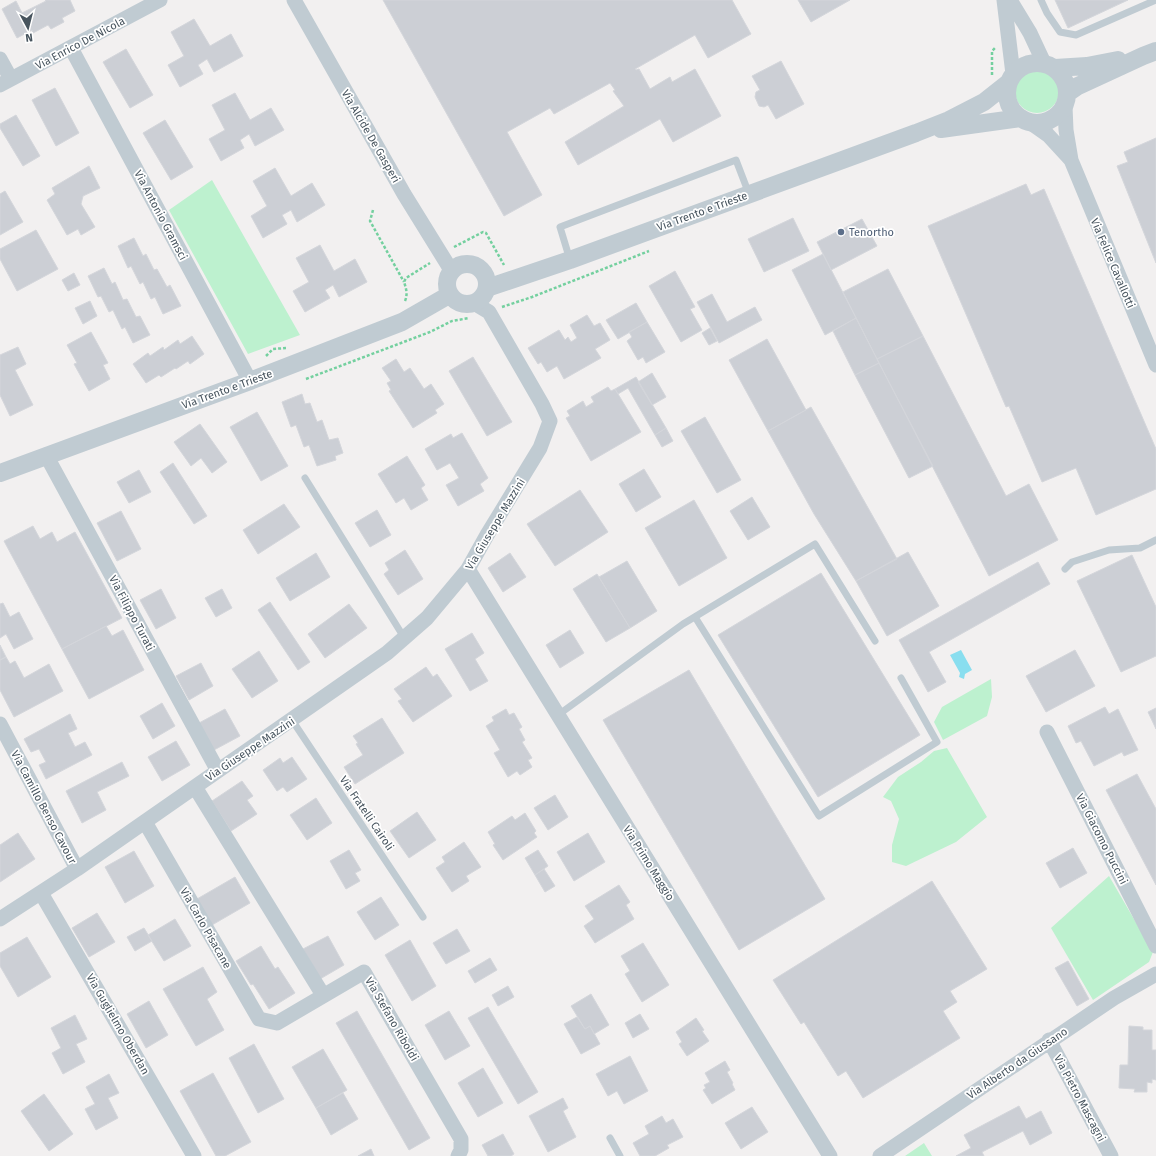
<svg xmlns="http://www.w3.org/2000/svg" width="1156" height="1156" viewBox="0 0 1156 1156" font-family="'Fira Sans',sans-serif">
<rect width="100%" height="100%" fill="#f2f0f0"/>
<path fill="#bdf1cf" d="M1015 91a22 22 0 1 1 44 0a22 22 0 1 1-44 0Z
M212,180L300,335L248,354L169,210Z
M991,679L992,697L987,716L943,740L934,722L942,707Z
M947,748L987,817L956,842L906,866L892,862V845L899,819L891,801L883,797L898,777L921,762L934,751Z
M1109,876L1153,952L1149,962L1093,1000L1051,928Z
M924,1143L932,1156H905Z"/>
<path fill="#89deef" d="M961,650L972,670L965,674L964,679L959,677L960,673L950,655Z"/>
<path fill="#cccfd5" stroke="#d4d6db" d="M45,0H70L75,11L62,18L64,22L51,29L48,25L33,33L32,30L17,38L2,9L16,1L22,13L46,1Z
M383,0H732L751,34L708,58L695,35L635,69L636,70L639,69L650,89L670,77L672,82L695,69L721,116L673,142L660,119L578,165L565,142L624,106L613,91L615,90L610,83L554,114L550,108L507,132L542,195L504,216Z
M798,0H850L811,22Z
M1055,0H1128L1068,28Z
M194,19L210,46L231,34L243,56L214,72L207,59L198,65L203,74L180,87L168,65L184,56L171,32Z
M126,49L153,95L130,108L103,62Z
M781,61L804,104L776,119L768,105L764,107L759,106L755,97L756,92L760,90L752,76Z
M55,88L79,133L56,146L32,100Z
M235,93L250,120L271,108L284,130L255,146L249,134L240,140L244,148L221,161L209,139L225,130L212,105Z
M16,115L40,156L23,166L0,128V124Z
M165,120L193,167L171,180L143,133Z
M1156,138V263L1117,166L1128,162L1124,152Z
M89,166L100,188L83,196L81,204L95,227L81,235L78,229L67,235L47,200L55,194L52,188Z
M275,168L291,196L312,183L325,205L297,222L291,210L282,215L287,224L263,238L251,216L267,206L253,181Z
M1026,184L1031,195L1044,189L1156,449V489L1096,515L1076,468L1042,482L1009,406L1006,407L928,226Z
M5,191L23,222L0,235V194Z
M793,218L809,251L764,272L748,239Z
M862,219L877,246L831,270L817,242Z
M36,230L58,269L17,291L0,259V249Z
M134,238L143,256L146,254L154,270L157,269L167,287L170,285L181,306L163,314L155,297L151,299L143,282L140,284L131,266L128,268L118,246Z
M320,245L334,271L355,259L367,282L339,297L333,285L325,290L330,298L305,312L293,291L309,282L296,258Z
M823,254L856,318L825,335L792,270Z
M104,268L112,284L115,282L123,300L127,299L136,317L140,316L150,335L133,343L125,327L122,329L113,310L109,312L101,296L98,297L88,276Z
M888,269L923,336L877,359L843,292Z
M675,271L695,307L690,309L702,330L681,342L649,286Z
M74,273L80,285L68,291L62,280Z
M712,294L727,322L755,307L762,320L719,343L697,302Z
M90,301L97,316L83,324L75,308Z
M636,303L647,322L618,339L606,320Z
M587,315L594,326L600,323L610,340L595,349L601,358L564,379L557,366L547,372L541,362L538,364L528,348L559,330L565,340L568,337L571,342L577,338L570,325Z
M856,318L879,363L855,375L833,331Z
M647,322L665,352L646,363L643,357L638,360L627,341L632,337L629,332Z
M710,328L717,341L709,345L702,333Z
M91,332L108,363L103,365L110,379L89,391L74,364L77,363L67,345Z
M192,336L204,354L190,364L188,361L176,369L175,368L161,377L159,375L146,383L133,364L148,353L150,356L163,347L164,350L178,340L180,344Z
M923,336L1006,496L1029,484L1058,540L989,576L877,359Z
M767,339L806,410L768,431L729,360Z
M18,347L26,364L15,370L33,405L10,416L0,395V355Z
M473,357L512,422L487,436L449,371Z
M396,359L404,372L410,368L424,389L431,384L444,404L435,410L437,413L413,428L389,391L391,390L387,383L391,381L382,368Z
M879,363L933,466L909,478L855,375Z
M652,373L666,397L652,405L638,382Z
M636,377L666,428L655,435L628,388L618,394L615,389Z
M608,387L611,391L615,389L641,432L591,461L566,418L570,416L567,411L583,401L586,407L594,402L591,397Z
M302,394L305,404L310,403L317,422L322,420L329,440L338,438L343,453L335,456L336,460L317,466L309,445L304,447L296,425L291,427L282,402Z
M811,407L897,559L856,581L814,514L768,431Z
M257,412L288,466L261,481L230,427Z
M705,417L741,480L717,493L681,431Z
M200,424L227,462L212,473L201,458L191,466L174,442Z
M666,428L673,441L662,447L655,435Z
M462,433L488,478L480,484L484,491L458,506L446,485L459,478L450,463L437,470L425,449L451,434L453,438Z
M407,456L425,485L421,488L428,500L411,510L404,498L396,503L378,474Z
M173,463L207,516L194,524L160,472Z
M644,469L661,497L636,512L619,484Z
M139,470L151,492L129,503L117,482Z
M580,490L608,532L555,566L527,524Z
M752,497L770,527L748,540L730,511Z
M694,500L727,558L679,586L645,528Z
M284,504L300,527L258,554L243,530Z
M377,510L391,535L370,547L355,523Z
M121,511L141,549L117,561L97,523Z
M33,526L40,539L52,532L57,542L75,532L122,618L62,649L4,541Z
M405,550L423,579L398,595L384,574L389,570L385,563Z
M908,552L939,606L887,636L856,581Z
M316,553L330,577L290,601L276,578Z
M510,553L526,577L503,592L488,568Z
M1132,555L1156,607V656L1121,672L1077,581Z
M627,561L657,611L630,628L599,577Z
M1038,562L1050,584L929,652L946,682L928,692L899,640Z
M821,573L920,735L818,797L718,635Z
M597,574L630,628L606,642L573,589Z
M161,589L176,618L156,629L140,600Z
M222,589L232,608L216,617L205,598Z
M270,602L310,662L298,670L258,610Z
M3,603L10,617L19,612L33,639L14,649L6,634L0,638V604Z
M349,604L367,628L325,658L308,634Z
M106,626L112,636L123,630L144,670L89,699L62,649Z
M570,630L584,653L560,668L546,645Z
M472,633L484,653L475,659L488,681L470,691L445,649Z
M0,645L6,657L0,660Z
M1075,650L1095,686L1046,712L1026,676Z
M259,651L278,681L252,698L232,669Z
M6,657L10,664L15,661L24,678L49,664L63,691L14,717L0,690V660Z
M201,663L213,686L189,700L176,676Z
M426,667L433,677L437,674L452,696L413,722L398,701L402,699L394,689Z
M689,670L825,899L739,950L603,720Z
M162,703L175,726L153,739L140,716Z
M1105,707L1109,714L1118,709L1138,750L1124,756L1122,752L1094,766L1081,741L1076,743L1068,726Z
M1156,708V729L1148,712Z
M225,709L240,736L214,750L199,723Z
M506,709L509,715L514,713L522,727L519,729L525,740L522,742L532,758L528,760L532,767L520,775L517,771L508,777L494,753L500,750L486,726L494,721L492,717Z
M70,714L77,729L68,733L75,747L85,742L92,755L46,779L39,765L46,762L39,749L31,752L24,739Z
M382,718L404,753L355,784L344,767L363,755L356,744L358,743L353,736Z
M176,741L190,765L162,781L148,757Z
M292,757L307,779L287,792L283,787L277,791L263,770L280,758L283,763Z
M122,762L129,776L97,792L106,810L82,823L66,791Z
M1137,774L1156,809V885L1106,790Z
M242,781L253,796L247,800L257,814L231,831L212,801Z
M555,795L568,817L548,830L534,808Z
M316,798L332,823L307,840L290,815Z
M417,812L436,840L409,858L390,831Z
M525,813L536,831L534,833L537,837L503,860L493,845L495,844L488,832L512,816L515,820Z
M18,833L35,859L0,882V845Z
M588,833L605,862L574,881L557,852Z
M464,842L481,867L466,876L469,881L452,892L436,868L445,862L442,857Z
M1073,848L1087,873L1060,888L1046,863Z
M349,850L361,870L355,873L360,881L346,889L330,861Z
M538,850L548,866L535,875L525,858Z
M134,851L154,886L125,903L105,867Z
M544,869L555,886L545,892L535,875Z
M235,877L250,903L212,925L197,899Z
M932,881L987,969L950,991L957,1002L943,1011L960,1038L863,1098L846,1071L838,1076L804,1022L801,1024L773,980Z
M619,885L630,902L626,905L634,919L595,943L584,926L594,919L585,906Z
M381,897L399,925L375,940L357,912Z
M97,913L115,942L89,957L72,928Z
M175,919L191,946L164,961L148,935Z
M144,928L152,941L135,951L127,937Z
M457,929L470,951L446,964L433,943Z
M328,936L344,965L320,979L303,949Z
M27,937L51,977L18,997L0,966V953Z
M410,940L436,986L412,1001L385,955Z
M643,943L669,985L642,1002L625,974L630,971L621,956Z
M261,946L275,969L278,967L295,993L269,1009L253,984L251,985L236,961Z
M490,958L497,970L475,983L468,971Z
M1068,961L1089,999L1077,1006L1055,968Z
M203,967L217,992L207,999L224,1030L196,1046L163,989Z
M508,986L514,997L498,1006L492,995Z
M591,994L609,1025L594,1034L590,1026L585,1029L571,1006Z
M149,1001L168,1035L146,1048L127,1014Z
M488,1007L538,1092L518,1104L468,1018Z
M357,1011L430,1138L409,1150L336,1023Z
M449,1011L470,1046L445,1060L425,1025Z
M640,1014L649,1029L633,1038L625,1023Z
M75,1015L87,1039L76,1044L85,1062L63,1074L52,1053L61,1048L51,1028Z
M577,1017L585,1029L590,1026L600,1044L581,1054L564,1024Z
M696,1018L704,1030L702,1031L709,1041L687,1056L679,1044L682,1042L676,1032Z
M1129,1026L1143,1027V1030H1152V1050H1156V1080L1152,1079V1083L1147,1082V1092H1134L1135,1089L1119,1088L1120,1065H1128Z
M254,1044L284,1099L258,1113L229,1058Z
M323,1049L347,1090L316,1108L292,1067Z
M630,1056L648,1091L624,1104L617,1091L608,1096L596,1074Z
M725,1061L730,1070L727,1072L733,1083L732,1084L735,1090L712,1104L703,1090L706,1088L704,1085L710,1082L705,1073Z
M483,1068L503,1103L478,1117L458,1083Z
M213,1073L251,1142L225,1156H216L180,1091Z
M109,1074L119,1093L108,1098L118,1118L96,1130L85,1109L95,1104L86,1087Z
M343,1093L358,1119L331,1135L316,1108Z
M44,1094L73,1134L49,1151L21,1111Z
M563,1098L568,1108L563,1111L576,1137L548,1152L529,1116Z
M1019,1106L1026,1119L1041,1111L1052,1133L1030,1145L1023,1131L982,1152L984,1156H956L971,1148L964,1135Z
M752,1107L768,1132L741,1149L725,1123Z
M662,1116L666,1123L673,1119L683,1137L667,1145L669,1148L655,1156H640L633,1143L649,1134L645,1126Z
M503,1134L514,1154L511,1156H488L482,1145Z
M371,1149L374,1156H358Z"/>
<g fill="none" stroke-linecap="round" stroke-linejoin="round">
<path stroke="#74d09f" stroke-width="2.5" stroke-dasharray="3 2" stroke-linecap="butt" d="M992,75V51L995,48
M373,210L370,221L404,282
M454,247L483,232L486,233L504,265
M405,301C408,294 406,288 404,282L406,278L430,263
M502,307L532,297L649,251
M266,356L273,349L286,348
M306,379L430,332L452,321L469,318"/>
<path stroke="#c0cbd2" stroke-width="7" d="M1041,0L1047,13L1060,32L1076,35L1156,0
M570,260L560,227L736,160L749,194
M305,478L405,639
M1065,569L1072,562L1109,550L1140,548L1156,540
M695,617L819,816L937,742L901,678
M558,715L683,624L815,544L875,641
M292,720L423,917
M610,1138L620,1156"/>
<path stroke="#c0cbd2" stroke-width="15" d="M294,0L404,194L451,270
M1004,0L1013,74
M1010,0L1030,33L1044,63
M71,48L250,381
M0,59L11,79
M0,85L160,0
M1065,106L1066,130L1071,160L1156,365
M1031,123L1048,135L1071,160
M46,455L218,771
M468,569L830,1156
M0,724L77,869
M1047,732L1156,946
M195,787L323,995
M145,822L259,1019L277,1023L364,972L461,1139V1150L458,1156
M41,893L194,1156
M0,919L77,869L387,653L427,618L468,569L487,535L540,448L550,421L542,404L489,312L474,303
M1049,1040L1111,1156
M880,1156L1114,998L1156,974"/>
<path stroke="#c0cbd2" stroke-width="18" d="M1007 93a30 30 0 1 1 60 0a30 30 0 1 1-60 0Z
M1055,68L1087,66L1118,60
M1068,93L1078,86L1143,56L1156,51
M941,129L1021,118
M447 284a20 20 0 1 1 40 0a20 20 0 1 1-40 0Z
M487,288L570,260L916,133L949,120L984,102L1008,83
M0,473L250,381L402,322L449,295"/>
</g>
<circle fill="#5c6f8a" stroke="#fff" stroke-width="1.5" cx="841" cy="232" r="4"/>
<g text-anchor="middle" stroke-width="3.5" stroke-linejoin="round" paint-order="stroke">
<g font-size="11" fill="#47545e" stroke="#fff">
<text transform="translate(80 43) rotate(-28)" y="4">Via Enrico De Nicola</text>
<text transform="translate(371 136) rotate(60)" y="4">Via Alcide De Gasperi</text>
<text transform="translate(702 211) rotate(-20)" y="4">Via Trento e Trieste</text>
<text transform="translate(161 215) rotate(62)" y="4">Via Antonio Gramsci</text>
<text transform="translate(1113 263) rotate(67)" y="4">Via Felice Cavallotti</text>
<text transform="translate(227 389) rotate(-20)" y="4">Via Trento e Trieste</text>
<text transform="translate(495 524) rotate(-59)" y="4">Via Giuseppe Mazzini</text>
<text transform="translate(132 613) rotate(62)" y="4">Via Filippo Turati</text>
<text transform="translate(250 749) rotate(-34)" y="4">Via Giuseppe Mazzini</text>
<text transform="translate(44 807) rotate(62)" y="4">Via Camillo Benso Cavour</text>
<text transform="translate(367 813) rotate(56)" y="4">Via Fratelli Cairoli</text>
<text transform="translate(1102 839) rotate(63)" y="4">Via Giacomo Puccini</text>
<text transform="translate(649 863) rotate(58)" y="4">Via Primo Maggio</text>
<text transform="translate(206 928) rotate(60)" y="4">Via Carlo Pisacane</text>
<text transform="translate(392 1019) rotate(60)" y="4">Via Stefano Riboldi</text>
<text transform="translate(118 1024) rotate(60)" y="4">Via Guglielmo Oberdan</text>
<text transform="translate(1017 1063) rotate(-34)" y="4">Via Alberto da Giussano</text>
<text transform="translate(1080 1098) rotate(62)" y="4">Via Pietro Mascagni</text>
</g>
<g font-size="11" fill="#4e5e75" stroke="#fff" text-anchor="start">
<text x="849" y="236">Tenortho</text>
</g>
</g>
<g transform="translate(28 28) rotate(173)" stroke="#ffffff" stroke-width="3" paint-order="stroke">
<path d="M0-3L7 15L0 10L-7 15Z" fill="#47545e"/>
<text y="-6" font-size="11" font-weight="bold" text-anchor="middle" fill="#47545e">N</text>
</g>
</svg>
